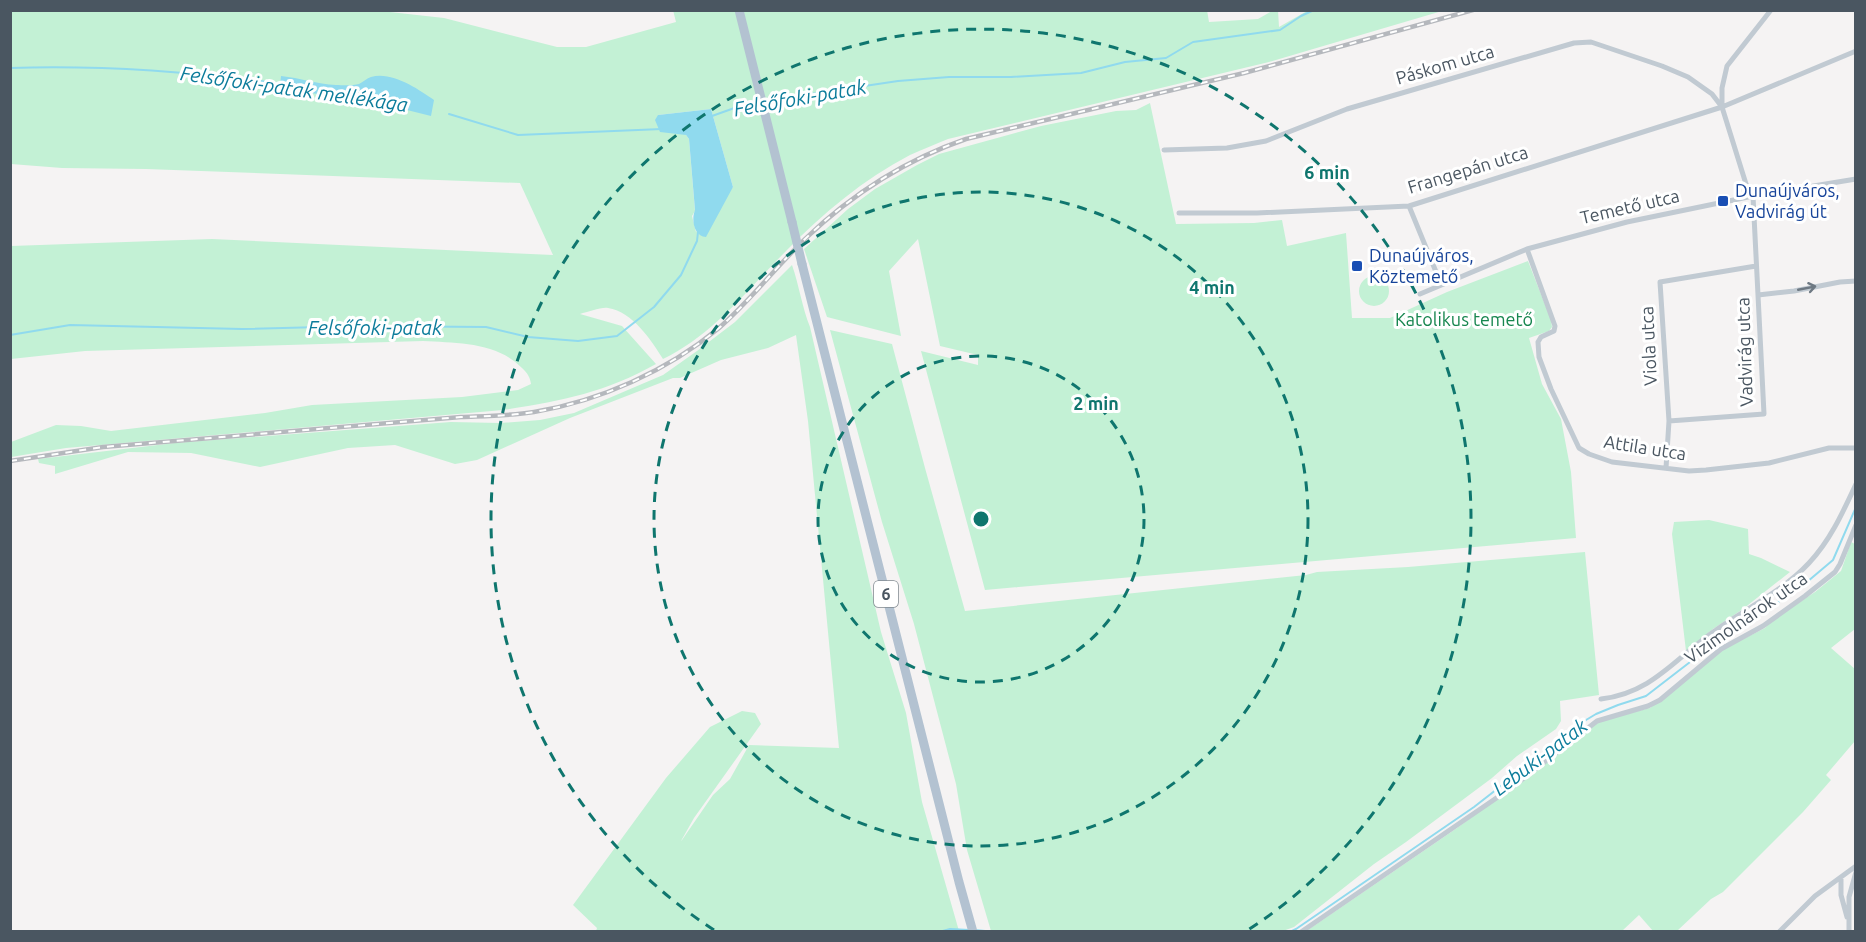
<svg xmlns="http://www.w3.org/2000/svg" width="1866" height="942" viewBox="0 0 1866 942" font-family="Ubuntu,sans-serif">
<rect width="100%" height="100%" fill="#f5f3f3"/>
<path fill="#c3f1d5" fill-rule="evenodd" d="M673,10H1207L1209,22L1258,19L1272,11L1278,10L1279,27L1307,11H1442L1269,62L948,139C936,144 923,149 910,155C864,179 823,213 787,250C747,290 714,334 663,359C651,340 633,312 608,308C601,307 588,312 580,314L622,326L656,364C604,393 561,401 503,410L66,448L11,457V442L56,425L81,426L111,431L265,413L312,405L462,397L518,390L531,384C530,377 528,374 522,368C497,342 457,343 423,341L85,351L11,359V246L212,239L553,255L520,183L146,169L62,168L11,164V11H381L444,18L557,47H586L676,22ZM711,109L733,187L696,232L692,216L695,211L689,139L686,135L658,115Z
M1150,103L1176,224L1254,223L1282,220L1287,246L1346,233L1352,318H1390L1447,292L1528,261L1551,320L1552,327L1549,331L1529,338L1542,384L1561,419L1571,472L1576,538L985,590L921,351L978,365V355L940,346L918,239L889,271L901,336L827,317L804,249L848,209L875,189L917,165L939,154L1041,126L1116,111L1136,110Z
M792,265C799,285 802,307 810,327L881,632L906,713L922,802L959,931H596L597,928L573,905L666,778L710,727L742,711L755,713L761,724L694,818L681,841L682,840L713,795L730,779L749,745L839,748L808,421L796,335L768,348L721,360L680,378H673L570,418L477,460L455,464L395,445L348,448L260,467L191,453L128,452L55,474V466L39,463L38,459L175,443L451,422L500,423L540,420L574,413L663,375L697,351L735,322Z
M1359 291a15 15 0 1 1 30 0a15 15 0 1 1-30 0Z
M830,330L892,344L925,468L965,611L1306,575L1317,572L1408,567L1585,552L1599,695L1560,701L1561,721L1556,729L1517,756L1492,778L1406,842L1374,864L1294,927L1280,932L991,931L967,850L956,784L914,624L882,522Z
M1709,520L1748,529L1749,554L1761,558L1790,572L1743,609L1713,629L1686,651L1672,534L1674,522Z
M1851,542L1855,544V629L1831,648L1855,669V741L1826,775L1831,780L1803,812L1723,892L1711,899L1677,931H1653L1639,915L1622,931L1305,932L1457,828L1560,753L1600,721L1650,708L1724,649L1765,628L1771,621L1815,592L1841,571Z"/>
<path fill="#90daee" d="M281,76C300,78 317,84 336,85C342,85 352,86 359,84C363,82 367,78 371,77C392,71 418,89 434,100L431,116L383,104L311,93L280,86Z
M711,109L733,187L706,237C694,236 691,220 695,210L689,139L686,135L660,132L655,120L658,115Z"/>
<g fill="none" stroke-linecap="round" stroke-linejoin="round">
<path stroke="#90daee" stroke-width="2" d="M10,68C99,65 195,72 283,84
M764,101L898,81L949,77H1011L1081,73L1125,62L1166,58L1193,42L1280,30L1301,16L1314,10
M449,114L518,135L662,129
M712,116L740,106L758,102
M10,335L70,325L242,329L360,326L486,327L528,337L578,341L617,336L654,307L681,275L697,241L698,232
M975,930L995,932
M939,932L950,929L969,930
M1290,932L1296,929L1474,807L1586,720L1596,714L1618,705L1646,696L1703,652L1801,587L1833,560L1856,507"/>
<path stroke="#c1cad2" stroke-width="5" d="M1722,106V88L1727,66L1771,10
M1164,150L1227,148L1266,141L1347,109L1574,43L1591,42L1662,66L1688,77L1712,94L1722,107L1746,184L1753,196L1764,414L1669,421
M1409,206L1441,284
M1179,213H1257L1409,206L1722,107L1856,51
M1527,249L1555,326L1554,331L1541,337L1538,342L1539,357L1551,389L1579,448L1589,454L1612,462L1689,471L1706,470L1769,463L1829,448H1856
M1420,294L1527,249L1627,222L1753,196L1856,179
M1758,295L1794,291L1840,282L1856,281
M1666,468L1669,421L1660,282L1756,266
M1601,699C1653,693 1676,657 1716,630C1747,608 1783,591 1809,563C1830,541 1843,512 1856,484
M1841,877V895L1847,917
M1301,932L1511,788L1597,721L1648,706L1660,700L1721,649L1763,626L1805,596L1835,572L1840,564L1856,525
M1779,932L1815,896L1856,866
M1849,932V897L1856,872"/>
<path stroke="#b3c2d1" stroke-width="9" d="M739,10L792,222
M802,264L959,882L973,932"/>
<defs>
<path id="rail" d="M10,461L103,447L461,417C486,416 510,416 534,412C600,401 667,371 719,328C750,301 775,268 805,239C851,195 905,160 966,139L1244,73L1473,10"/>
</defs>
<use href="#rail" stroke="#b5b8bd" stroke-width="4.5"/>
<use href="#rail" stroke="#fff" stroke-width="2" stroke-dasharray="7" stroke-linecap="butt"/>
<path stroke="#b3c2d1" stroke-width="9" d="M792,222L802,264"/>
</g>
<defs><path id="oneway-shaft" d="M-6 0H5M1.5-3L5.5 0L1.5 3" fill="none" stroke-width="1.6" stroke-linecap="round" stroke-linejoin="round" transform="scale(1.5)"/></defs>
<use stroke="#6e7983" href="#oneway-shaft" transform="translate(1807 288) rotate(-11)"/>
<g fill="none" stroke="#0f766e" stroke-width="3" stroke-dasharray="10 8">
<circle cx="981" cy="519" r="163"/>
<circle cx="981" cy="519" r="327"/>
<path d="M714 930A490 490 0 1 1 1248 930"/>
</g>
<g fill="#1a4fb4" stroke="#fff" stroke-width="2">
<rect x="1717" y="195" width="12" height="12" rx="3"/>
<rect x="1351" y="260" width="12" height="12" rx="3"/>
</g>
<g text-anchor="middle" stroke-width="6" stroke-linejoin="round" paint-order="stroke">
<rect fill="#fff" stroke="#808990" stroke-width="1.5" x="874" y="581" width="24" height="26" rx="4.5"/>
<g font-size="16" font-weight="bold" fill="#4a5661">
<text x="886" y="600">6</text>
</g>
<g font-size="18" fill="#4a5661" stroke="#fff">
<text transform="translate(1445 65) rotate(-16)" y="6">Páskom utca</text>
<text transform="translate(1468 170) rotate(-17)" y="6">Frangepán utca</text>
<text transform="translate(1630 207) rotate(-13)" y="6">Temető utca</text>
<text transform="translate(1649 346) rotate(-93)" y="6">Viola utca</text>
<text transform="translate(1745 352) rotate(-92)" y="6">Vadvirág utca</text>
<text transform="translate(1645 448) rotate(9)" y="6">Attila utca</text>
<text transform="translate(1746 618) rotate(-35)" y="6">Vizimolnárok utca</text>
</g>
<g font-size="18" fill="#164399" stroke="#fff" text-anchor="start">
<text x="1735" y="197">Dunaújváros,<tspan x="1735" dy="21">Vadvirág út</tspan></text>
<text x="1369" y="262">Dunaújváros,<tspan x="1369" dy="21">Köztemető</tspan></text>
</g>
<g font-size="18" fill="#17864f" stroke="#fff">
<text x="1464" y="326">Katolikus temető</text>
</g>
<g font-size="20" font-style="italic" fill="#0c7c9b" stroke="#fff">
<text transform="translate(294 89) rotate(8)" y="7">Felsőfoki-patak mellékága</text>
<text transform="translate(800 98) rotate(-10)" y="7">Felsőfoki-patak</text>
<text x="375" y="335">Felsőfoki-patak</text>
<text transform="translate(1540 757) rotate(-37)" y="7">Lebuki-patak</text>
</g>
</g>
<circle cx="981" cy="519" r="9" fill="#0f766e" stroke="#fff" stroke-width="3"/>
<g font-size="18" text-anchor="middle" font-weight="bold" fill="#0f766e" stroke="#fff" stroke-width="6" stroke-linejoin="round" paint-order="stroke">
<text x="1327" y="179">6 min</text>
<text x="1212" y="294">4 min</text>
<text x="1096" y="410">2 min</text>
</g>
<rect width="1866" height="942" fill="none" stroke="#4a5661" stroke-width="24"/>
</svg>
